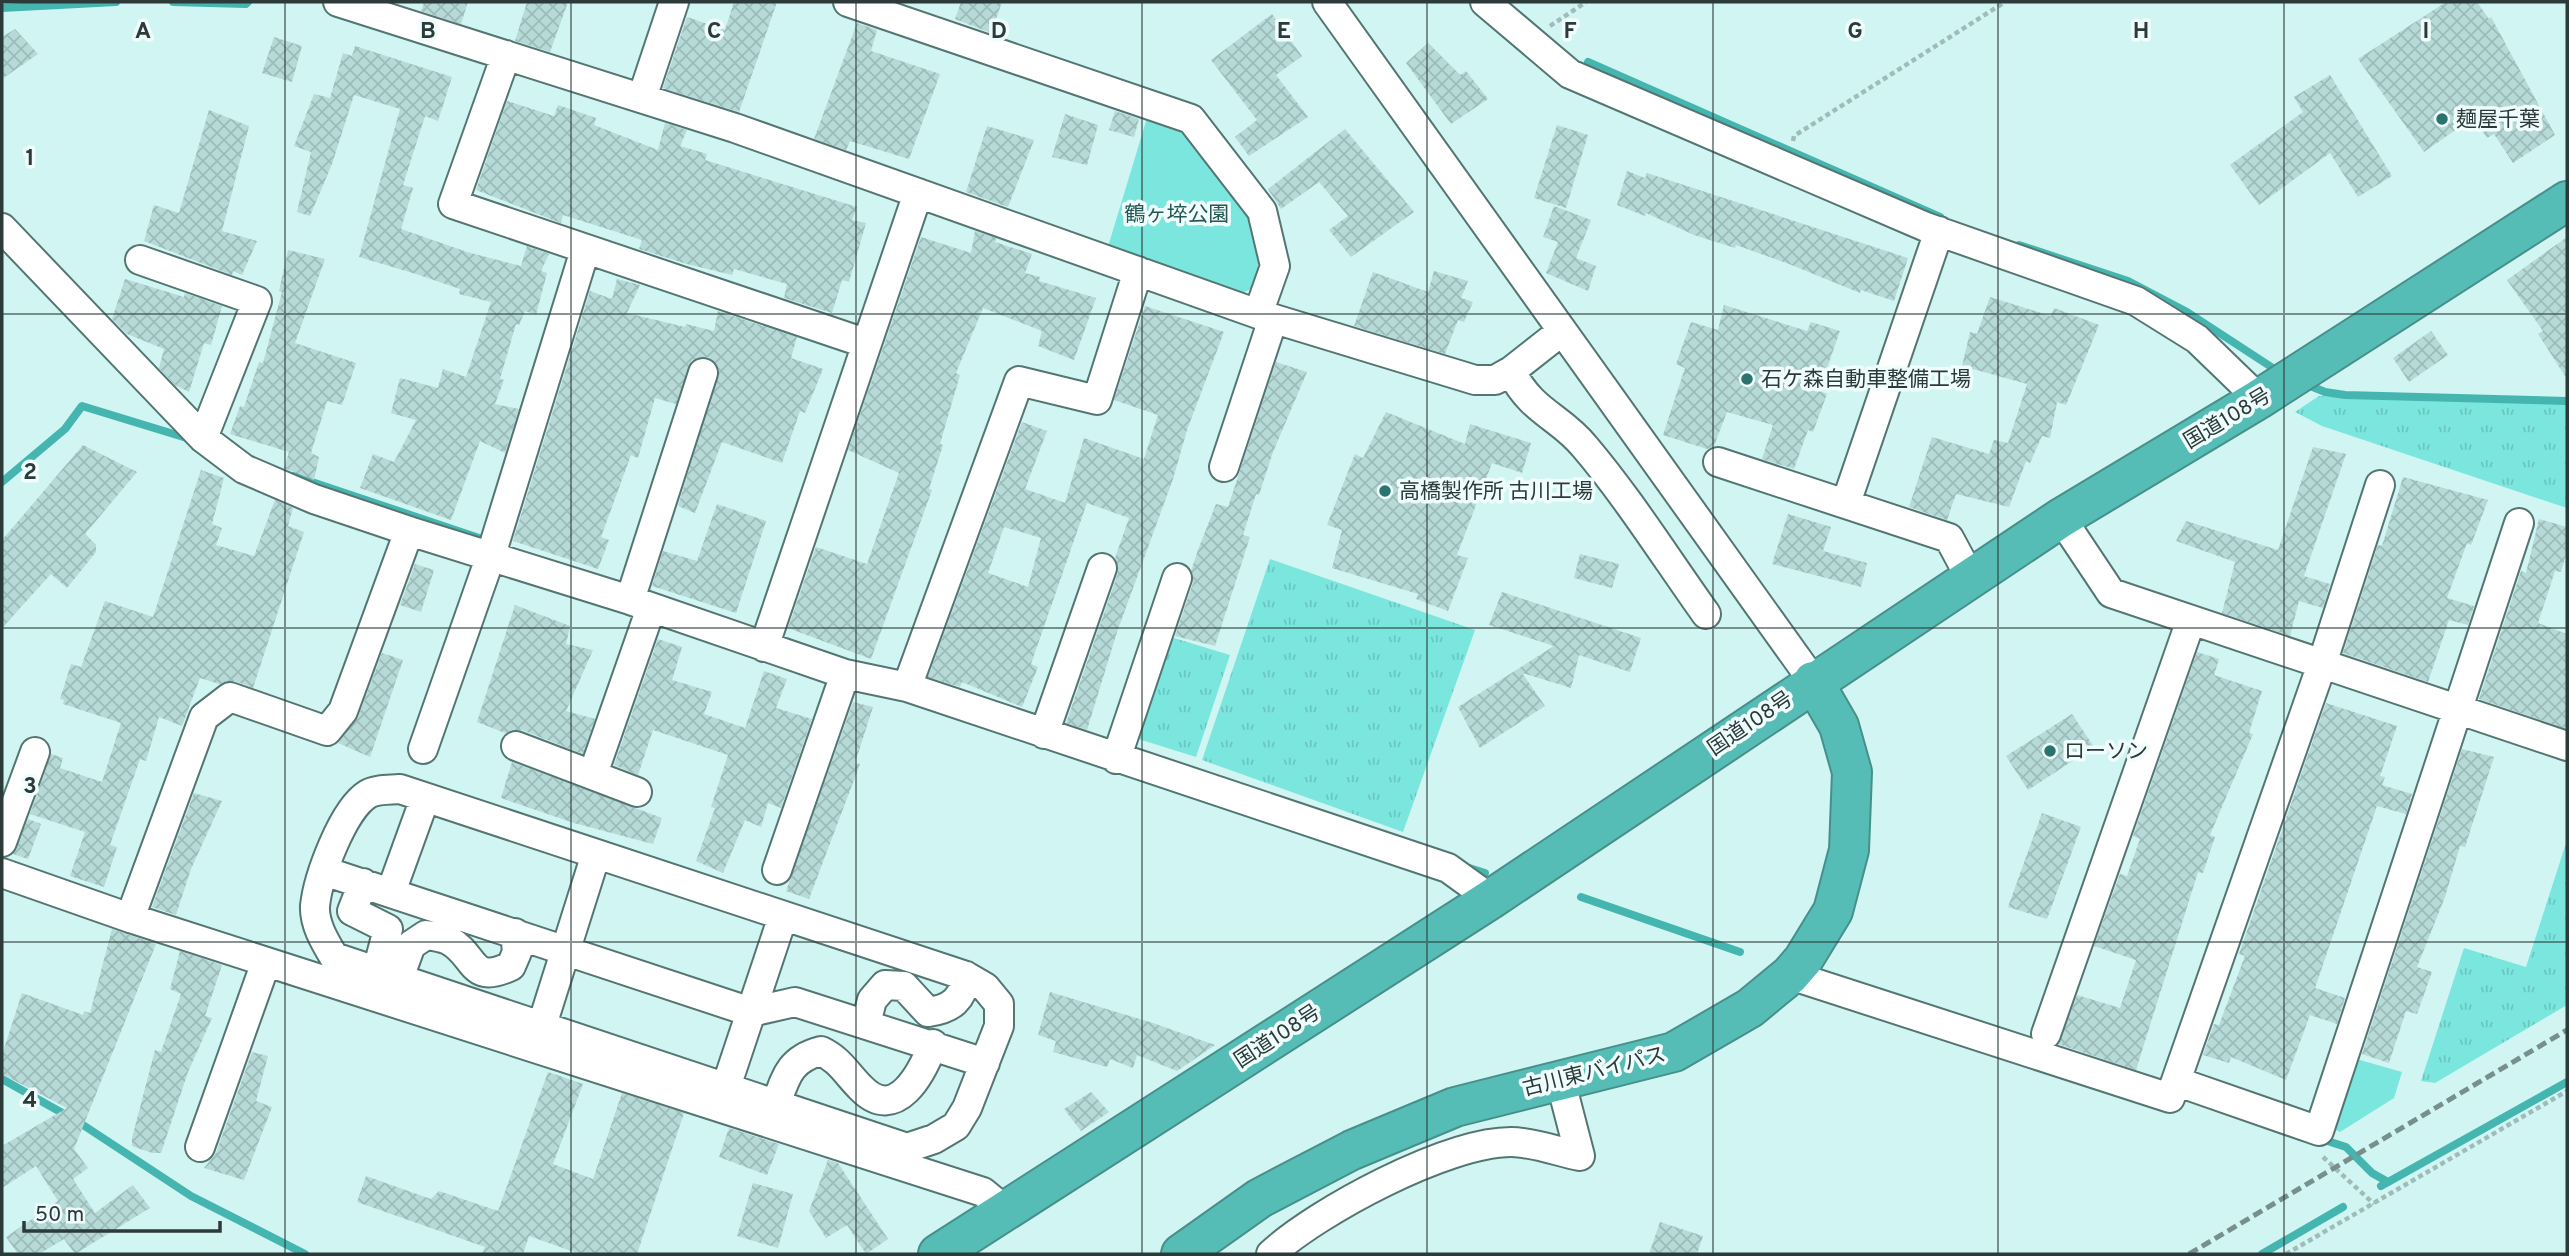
<svg xmlns="http://www.w3.org/2000/svg" width="2569" height="1256" viewBox="0 0 2569 1256" font-family="Overpass,'Noto Sans JP',sans-serif">
<defs>
<pattern id="grass-tufts" width="24" height="20" patternUnits="userSpaceOnUse" patternTransform="scale(1.75)"><rect width="24" height="20" fill="#7ae6de"/><path d="M3 7l-1-3M5 7V3M7 7l1-3M15 17l-1-3M17 17v-4M19 17l1-3" fill="none" stroke="#6ac6bf"/></pattern>
<pattern id="building-cross-hatch" width="8" height="8" patternUnits="userSpaceOnUse" patternTransform="scale(1.75)"><rect width="8" height="8" fill="#b6dad7"/><path d="M0 0l8 8M0 8l8-8" fill="none" stroke="#9dbcb9"/></pattern>
</defs>
<rect width="100%" height="100%" fill="#d1f5f2"/>
<path fill="url(#grass-tufts)" d="M2319,396L2567,403V508L2322,426L2295,412Z
M1270,559L1475,630L1403,832L1202,760Z
M1164,635L1230,655L1196,757L1129,736Z
M2567,840V1005L2435,1083L2421,1081L2464,948L2526,967Z"/>
<path fill="#7ae6de" d="M1147,118L1170,122L1198,147L1249,217L1260,273L1255,287L1239,295L1107,250Z
M2353,1058L2402,1072L2394,1098L2340,1132L2329,1127Z"/>
<g fill="none" stroke-linecap="round" stroke-linejoin="round">
<path stroke="#45b6af" stroke-width="8" d="M173,2L246,4L248,2
M2,8L116,2
M1588,62L1940,217
M2019,245L2128,281L2187,312L2279,372
M2303,383L2325,392L2345,395L2567,401
M294,476L491,542
M2,482L65,429L82,406L190,439
M1466,867L1485,873
M1581,897L1740,952
M2,1079L80,1123L191,1196L305,1254
M2318,1138L2346,1147L2372,1173L2388,1182
M2381,1186L2567,1082
M2262,1254L2343,1207"/>
</g>
<path fill="url(#building-cross-hatch)" fill-rule="evenodd" d="M424,2H468L461,24L421,11Z
M527,2H568L550,52L515,41Z
M734,2H777L739,112L663,88L687,17L725,30Z
M961,2H1002L991,33L955,19Z
M2446,2H2477L2489,19L2491,17L2555,135L2513,163L2494,134L2487,138L2474,117L2424,152L2358,59Z
M1272,14L1302,56L1276,75L1308,117L1249,156L1235,137L1257,120L1211,60Z
M857,23L877,30L871,51L940,74L909,159L850,141L846,150L814,139Z
M15,29L38,54L2,79V37Z
M274,37L302,46L292,82L262,73Z
M1428,43L1460,75L1466,71L1488,99L1451,124L1406,63Z
M355,46L452,77L438,121L425,116L403,185L413,188L401,229L467,252L521,266L527,246L549,254L541,271L547,273L536,315L525,311L519,325L516,324L500,379L504,380L495,404L519,409L505,453L480,441L451,520L360,488L373,454L394,462L416,420L391,413L400,378L438,388L443,369L466,377L491,302L459,294L460,289L416,274L359,257L400,109L354,95L332,164L310,216L297,212L311,152L294,146L314,94L330,98L343,53L352,56Z
M2330,75L2392,176L2358,197L2330,153L2259,205L2230,165L2303,112L2294,97Z
M507,101L554,116L558,105L596,118L594,125L658,150L665,123L687,130L680,146L707,154L705,160L857,207L852,220L866,223L849,282L842,280L832,313L784,298L787,284L734,269L732,275L687,264L639,249L642,240L563,215L561,223L476,190Z
M209,110L249,126L222,231L257,241L242,275L233,271L232,275L144,241L154,205L179,213Z
M1115,111L1139,119L1134,137L1109,130Z
M1065,114L1098,125L1087,165L1052,157Z
M1557,125L1588,135L1566,208L1534,198Z
M987,126L1034,140L1008,207L966,192Z
M1345,129L1414,212L1351,257L1329,230L1348,216L1319,182L1281,209L1268,189Z
M1627,171L1645,178L1647,173L1908,258L1894,301L1861,290L1860,293L1789,264L1736,245L1735,248L1694,235L1646,213L1645,216L1617,205Z
M1554,206L1591,220L1576,258L1596,266L1588,291L1546,273L1558,242L1543,237Z
M975,231L996,238L995,242L1032,254L1025,273L1040,277L1039,281L1096,298L1074,360L1038,346L1042,331L983,308L956,373L960,375L940,444L943,445L929,489L932,490L871,659L788,628L816,547L867,564L899,473L848,450L921,237L971,253Z
M2567,237V379L2538,334L2543,331L2507,280Z
M288,250L325,259L295,343L356,363L342,405L327,401L311,453L319,457L314,480L284,468L289,452L230,434L240,406L244,407L259,362L263,363L282,292L279,291Z
M1434,271L1468,281L1461,298L1473,302L1464,322L1458,320L1445,354L1354,326L1373,272L1428,292Z
M125,279L184,297L185,293L222,306L211,345L204,343L189,392L175,385L159,368L164,349L127,334L112,319Z
M617,279L640,285L627,313L685,327L686,324L714,331L718,311L797,337L791,358L823,369L805,413L800,411L782,463L722,442L695,513L678,506L719,370L709,357L692,360L676,404L655,398L638,458L631,455L601,537L609,540L598,569L513,541L590,291L612,299Z
M1990,297L2051,316L2054,308L2099,325L2066,405L2057,402L2050,438L2042,436L2030,463L2026,461L2009,507L1956,494L1947,520L1909,507L1932,437L1989,454L1994,440L2008,443L2027,384L1962,366L1970,332L1977,334Z
M1724,305L1807,331L1811,322L1840,331L1819,391L1827,394L1813,432L1808,430L1794,469L1762,459L1773,425L1727,412L1714,446L1707,449L1663,435L1685,368L1676,364L1691,322L1718,330Z
M1145,306L1224,332L1187,430L1173,479L1117,632L1087,730L1066,723L1118,573L1115,558L1129,518L1087,503L1031,664L1038,667L1022,707L962,682L960,687L928,677L1022,422L1047,431L1025,489L1065,503L1084,438L1144,459L1158,415L1114,400ZM1004,527L1041,538L1028,587L988,573Z
M2431,331L2448,355L2409,382L2393,358Z
M1276,362L1307,372L1273,452L1259,495L1256,494L1243,535L1250,537L1215,646L1175,636L1193,583L1191,571L1198,550L1216,504L1228,507Z
M1386,412L1465,444L1470,424L1531,443L1522,473L1492,463L1457,555L1468,558L1448,611L1416,599L1418,594L1332,568L1342,530L1327,525L1355,454L1363,458Z
M83,445L137,472L85,534L96,545V552L67,588L51,574L2,628V540Z
M2313,447L2346,454L2304,576L2330,584L2323,608L2299,601L2290,636L2222,613L2235,562L2176,541L2186,521L2278,550Z
M201,470L224,478L212,524L222,528L216,545L254,556L275,500L293,508L288,526L304,532L253,688L235,681L219,684L200,678L182,726L159,717L146,761L140,759L110,845L117,847L104,887L70,876L85,832L30,814L51,754L63,758L60,768L102,782L121,723L63,704L64,700L60,699L71,664L81,667L105,601L153,617Z
M2403,477L2488,500L2471,545L2467,543L2447,598L2474,606L2468,625L2449,620L2428,682L2343,653L2378,545L2382,546Z
M717,504L766,521L736,613L652,586L663,551L697,561Z
M1788,514L1831,527L1823,551L1867,563L1861,587L1772,564Z
M2539,519L2567,527V551L2561,572L2555,571L2538,623L2567,634V729L2479,699L2521,571L2526,573Z
M1580,554L1619,564L1612,588L1574,578Z
M415,564L434,570L421,612L400,605Z
M1502,592L1641,638L1630,672L1579,655L1571,688L1522,673L1545,706L1480,748L1458,707L1554,646L1489,625Z
M515,605L570,626L566,644L593,650L566,711L595,719L583,754L522,730L505,733L477,722Z
M658,639L682,647L672,680L712,692L704,714L745,728L764,671L787,679L776,708L812,719L781,808L768,803L761,827L745,820L723,873L696,861L715,808L711,807L728,755L653,730L638,775L614,765Z
M2197,652L2219,659L2214,675L2262,691L2249,733L2253,734L2210,835L2215,837L2203,873L2198,872L2136,1070L2058,1044L2077,995L2120,1008L2136,960L2094,946L2120,874L2127,876L2140,839L2133,836Z
M382,653L403,660L370,757L338,743L358,717Z
M853,702L873,707L855,763L860,764L809,899L786,891Z
M2326,703L2397,726L2380,776L2385,777L2382,785L2412,794L2406,814L2377,806L2315,988L2345,998L2337,1024L2310,1015L2286,1080L2231,1057L2229,1063L2203,1055L2214,1024L2219,1025L2245,956L2239,954Z
M2072,714L2094,747L2028,790L2006,756Z
M2462,749L2494,757L2465,847L2460,846L2445,897L2417,967L2432,972L2417,1014L2406,1011L2389,1063L2362,1054Z
M512,762L662,818L653,844L574,823L501,798Z
M194,793L222,801L191,869L176,915L152,907Z
M2042,813L2081,827L2047,919L2008,907Z
M28,819L41,824L28,859L13,854Z
M112,929L156,944L74,1149L88,1168L73,1179L95,1213L133,1185L150,1208L75,1254L64,1239L39,1254H18L6,1237L58,1201L36,1166L2,1188V1146L67,1108L2,1074V1055L22,993L83,1015L84,1011L90,1013Z
M180,951L222,965L205,1016L212,1018L188,1072L161,1153H152L132,1146V1138L155,1050L161,1052L181,994L170,989Z
M1050,992L1153,1023L1215,1045L1177,1071L1137,1055L1133,1068L1110,1059L1107,1067L1053,1052L1056,1041L1038,1035Z
M252,1052L268,1056L256,1101L272,1107L244,1180L204,1168L216,1153Z
M548,1072L583,1084L553,1164L593,1179L622,1093L684,1113L637,1254H580L529,1236L523,1254H482L485,1247L357,1202L366,1176L431,1199L439,1191L498,1211Z
M1091,1092L1109,1112L1081,1131L1064,1109Z
M729,1128L779,1144L767,1175L719,1157Z
M828,1160L838,1163L888,1239L866,1254L847,1225L826,1238L809,1211Z
M753,1183L793,1194L778,1248L737,1236Z
M1660,1222L1703,1236L1697,1254H1649Z"/>
<g fill="none" stroke-linecap="round" stroke-linejoin="round">
<defs>
<path id="minor" d="M338,2L735,128L1258,314L1475,380H1495L1511,371C1532,413 1560,416 1585,447C1629,499 1666,558 1706,614
M848,2L1191,119L1262,211L1275,266L1258,314
M1327,2L1813,681
M1485,2L1570,74L1926,227L2136,301L2197,339L2259,399
M506,55L453,204L865,343
M642,98L674,2
M2,228L203,438L244,469L314,499L409,531L630,600L845,674L907,687L1448,868L1491,899
M140,260L257,301L203,438
M1511,371L1562,331
M1718,462L1949,538L1970,577
M1224,467L1273,319
M1846,503L1939,231
M2061,518L2111,593L2567,746
M630,600L703,373
M764,647L918,193
M907,687L1019,381L1097,400L1138,271
M1044,734L1102,568
M516,746L637,792
M423,749L490,558L585,250
M1116,759L1177,578
M593,774L651,608
M400,789L966,976L985,987L999,1004V1026L967,1108L956,1126L934,1139L907,1148L334,957C325,942 314,924 315,906C318,877 343,809 368,794C376,789 391,790 400,789Z
M2,842L35,752
M777,870L845,674
M324,871L751,1012L795,1002L985,1063
M2,873L130,918L983,1192L1006,1211
M363,883L352,911L388,929L377,971
M391,892L425,798
M130,918L204,717L230,697L327,731L343,711L409,531
M1790,975L2170,1098L2322,664L2380,485
M399,978L411,945L426,935C433,936 442,937 448,940C477,955 469,986 511,966L517,952L515,933
M866,1024L872,1000L885,985L904,986L928,1012C952,1009 963,999 966,976
M2046,1034L2191,620
M537,1041L596,854
M2178,1082L2319,1131L2519,523
M726,1087L783,916
M776,1104C786,1076 790,1059 821,1051C840,1060 846,1073 861,1088C896,1124 922,1073 933,1044
M200,1147L266,962
M1271,1254C1318,1211 1447,1142 1511,1142C1533,1142 1559,1152 1580,1156L1560,1079"/>
<path id="highway" d="M938,1254L1491,899L2061,518L2259,399L2567,201
M1181,1254L1260,1198L1352,1150L1455,1107L1674,1052L1750,1008L1790,975L1803,960L1833,911L1849,850L1852,772L1839,726L1813,681"/>
</defs>
<use href="#minor" stroke="#547673" stroke-width="32"/>
<use href="#highway" stroke="#478f8a" stroke-width="42"/>
<path stroke="#9fbcba" stroke-width="4.5" stroke-dasharray="5 3.5" stroke-linecap="butt" d="M1550,26L1586,2
M1793,141L1794,136L2005,2
M2323,1157L2374,1204
M2286,1254L2567,1091"/>
<use href="#minor" stroke="#fff" stroke-width="28"/>
<use href="#highway" stroke="#56bdb6" stroke-width="38"/>
<path stroke="#778f8d" stroke-width="5" stroke-dasharray="10 5" stroke-linecap="butt" d="M2189,1254L2567,1030"/>
</g>
<path fill="none" stroke="#2c3a39" stroke-width="2" stroke-opacity="0.55" d="M285,2V1254M571,2V1254M856,2V1254M1142,2V1254M1427,2V1254M1713,2V1254M1998,2V1254M2284,2V1254M2,314H2567M2,628H2567M2,942H2567"/>
<g fill="#2a736f" stroke="#effdfc" stroke-width="2.5">
<circle cx="2442" cy="119" r="7"/>
<circle cx="1747" cy="379" r="7"/>
<circle cx="1385" cy="491" r="7"/>
<circle cx="2050" cy="751" r="7"/>
</g>
<g text-anchor="middle" stroke-width="7" stroke-linejoin="round" paint-order="stroke">
<g font-size="21" fill="#2c3a39" stroke="#effdfc" text-anchor="start">
<text x="2456" y="126">麺屋千葉</text>
<text x="1761" y="386">石ケ森自動車整備工場</text>
<text x="1399" y="498">高橋製作所 古川工場</text>
<text x="2064" y="758">ローソン</text>
</g>
<g font-size="21" fill="#265753" stroke="#effdfc">
<text x="1177" y="221">鶴ヶ埣公園</text>
</g>
<g font-size="21" fill="#2c3a39" stroke="#effdfc">
<text transform="translate(2227 418) rotate(-31)" y="7">国道108号</text>
<text transform="translate(1750 723) rotate(-34)" y="7">国道108号</text>
<text transform="translate(1277 1036) rotate(-33)" y="7">国道108号</text>
<text transform="translate(1594 1071) rotate(-14)" y="7">古川東バイパス</text>
</g>
</g>
<g font-size="23" text-anchor="middle" font-weight="bold" fill="#2c3a39" stroke="#effdfc" stroke-width="7" stroke-linejoin="round" paint-order="stroke">
<text x="143" y="38">A</text>
<text x="428" y="38">B</text>
<text x="714" y="38">C</text>
<text x="999" y="38">D</text>
<text x="1284" y="38">E</text>
<text x="1570" y="38">F</text>
<text x="1855" y="38">G</text>
<text x="2141" y="38">H</text>
<text x="2426" y="38">I</text>
<text x="30" y="165">1</text>
<text x="30" y="479">2</text>
<text x="30" y="793">3</text>
<text x="30" y="1107">4</text>
</g>
<rect width="2569" height="1256" fill="none" stroke="#2c3a39" stroke-width="7"/>
<path d="M24 1221v10h196v-10" fill="none" stroke="#2c3a39" stroke-width="3.5"/>
<text x="35" y="1221" font-size="21" fill="#2c3a39" stroke="#effdfc" stroke-width="5" paint-order="stroke">50 m</text>
</svg>
